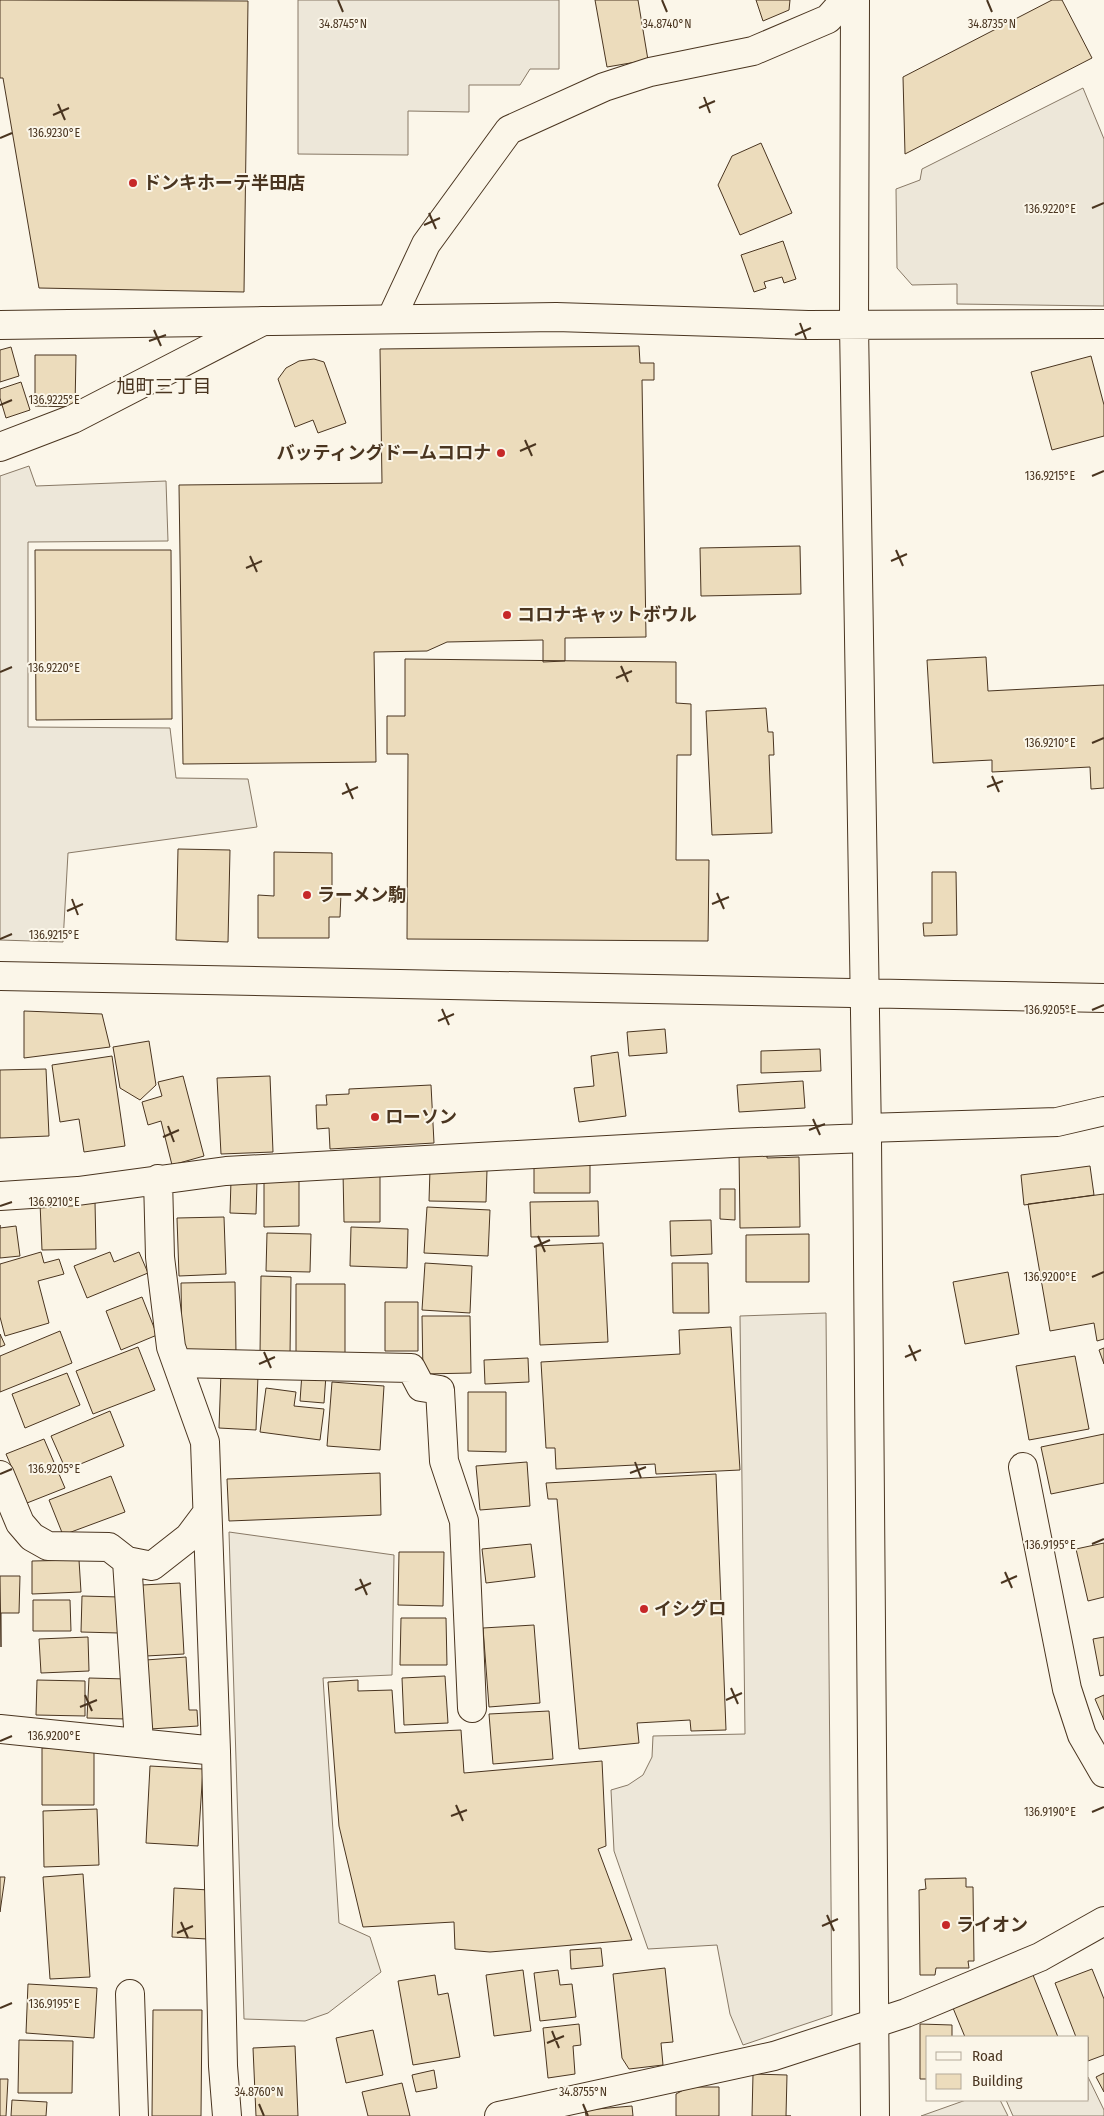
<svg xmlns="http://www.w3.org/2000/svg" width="1104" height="2116" viewBox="0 0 1104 2116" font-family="'Fira Sans Condensed','Noto Sans JP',sans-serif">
<rect width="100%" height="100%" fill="#fbf6e9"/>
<path fill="#ede7d9" stroke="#887966" d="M298,0H559V69H530L520,85H469V112L408,111V155L298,154Z
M1083,88L1104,139V306L957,304V284L912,285L897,268L896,189L920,180L922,169Z
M29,466L36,486L166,481L168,541L28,542V727L170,728L176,778L248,779L257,827L68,853L63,942L0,940V476Z
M826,1313L832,2015L743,2045L730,2014L717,1945L648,1949L614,1851L611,1790L628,1785L643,1775L652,1757L653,1736L745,1734L740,1316Z
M229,1532L394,1555L392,1675L323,1678L339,1923L370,1937L381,1972L328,2013L305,2021L244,2019Z
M1088,2077L1104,2110V2116H1013L1006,2100H1088Z
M966,2100H1000L1008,2116H921Z"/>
<path fill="#ecdcbc" stroke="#4a3520" d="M0,0L248,1L244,292L39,288L3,78H0Z
M595,0H638L648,60L607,67Z
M756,0H790L789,10L763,21Z
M1052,0H1062L1092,58L905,154L903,77Z
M761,143L792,213L740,235L718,185L732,156Z
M783,241L796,279L784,283L782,277L764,282L766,288L754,292L741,255Z
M639,346L640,363H654V380H642L646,637L565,638V661L543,662V640L447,642L427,651L374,652L376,762L183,764L179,485L382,483L380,349Z
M11,347L19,376L0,382V350Z
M35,355H76L75,407L35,406Z
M1091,356L1104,405V436L1052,450L1031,372Z
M314,359L324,362L346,423L318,433L313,420L295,427L278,379L286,368L299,361Z
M21,382L30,410L6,418L0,398V389Z
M800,546L801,594L701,596L700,548Z
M35,550H171L172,719L36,720Z
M986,657L988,691L1104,685V788L1091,789L1090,767L992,772V760L933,763L927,660Z
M405,659L676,662V703L691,704V755H677L676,860H709L708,941L407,939L408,754H387V716H405Z
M766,708L768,732H773L774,755H769L772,833L712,835L706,711Z
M178,849L230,850L228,942L176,940Z
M274,852L332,853V893H341L340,917H329V938H258V895L274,896Z
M932,872H956L957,935L924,936L923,923H932Z
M24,1011L102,1014L110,1047L24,1058Z
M665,1029L667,1053L629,1056L627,1032Z
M149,1041L156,1085L140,1100L120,1088L113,1047Z
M820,1049L821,1071L761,1073V1051Z
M618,1052L626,1116L579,1122L574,1088L594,1086L591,1056Z
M112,1056L125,1146L84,1152L79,1119L60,1122L52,1065Z
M46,1069L49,1136L0,1138V1070Z
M183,1076L204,1156L172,1165L161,1121L148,1125L142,1102L162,1096L158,1082Z
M270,1076L273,1152L221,1154L217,1078Z
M803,1081L805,1108L739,1112L737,1085Z
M431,1085L434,1143L330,1149L329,1128L317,1129L316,1105H327L326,1095L349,1094V1089Z
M739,1151H767V1158L799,1157L800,1227L740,1228Z
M590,1160V1193H534V1162Z
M1090,1166L1094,1195L1024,1205L1021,1175Z
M430,1169L487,1170L486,1202L429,1201Z
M343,1172H380V1222H344Z
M264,1176H299V1226L264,1227Z
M231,1180L257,1181L256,1214L230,1213Z
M720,1189H735V1220L720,1219Z
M1104,1194V1339L1097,1341L1094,1323L1050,1331L1028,1204Z
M598,1201L599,1236L531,1237L530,1202Z
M95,1202L96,1249L42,1250L40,1203Z
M427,1207L490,1210L488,1256L424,1253Z
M224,1217L226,1274L179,1276L177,1218Z
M711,1220L712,1254L671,1256L670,1221Z
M0,1225V1228L16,1226L20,1256L0,1258Z
M351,1227L408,1229L407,1268L350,1266Z
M267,1233L311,1234L310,1272L266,1271Z
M809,1234V1282H746V1235Z
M603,1243L608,1342L540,1345L536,1246Z
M41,1252L44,1263L59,1259L64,1274L38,1281L49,1323L5,1336L0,1317V1264Z
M110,1252L114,1262L139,1252L148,1273L87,1298L74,1266Z
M425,1263L472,1266L470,1313L422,1310Z
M672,1263H708L709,1313H673Z
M1008,1272L1019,1334L965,1344L953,1282Z
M261,1276L291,1277L290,1355L260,1354Z
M235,1282L236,1354H182L181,1283Z
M296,1284H345V1357H296Z
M142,1297L157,1335L121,1350L106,1311Z
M385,1302H418V1351H385Z
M422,1316H470L471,1373L423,1374Z
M731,1327L740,1470L656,1474L655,1464L556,1469L555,1448H546L541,1362L680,1354L679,1330Z
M60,1331L72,1363L0,1392V1356Z
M0,1334L5,1345L0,1347Z
M138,1347L155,1390L93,1414L76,1371Z
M1104,1348V1364L1099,1350Z
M1075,1356L1089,1429L1029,1440L1016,1366Z
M528,1358L529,1382L485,1384L484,1360Z
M221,1372L258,1375L256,1430L219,1428Z
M67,1373L80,1405L25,1428L12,1394Z
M302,1373L326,1375L324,1403L300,1401Z
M332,1382L384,1386L380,1450L327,1446Z
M266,1388L296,1392L294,1406L324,1409L320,1440L260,1432Z
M468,1392H506V1452L468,1451Z
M110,1411L124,1446L66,1470L51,1436Z
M1104,1434V1483L1051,1494L1041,1447Z
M44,1439L65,1488L27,1503L6,1454Z
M527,1462L530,1506L480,1510L476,1466Z
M380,1473L381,1515L229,1521L227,1479Z
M716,1474L726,1730L691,1731L690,1720L637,1723L639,1743L579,1749L557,1499H548L546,1483Z
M111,1476L125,1512L63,1535L49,1500Z
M1104,1543V1597L1088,1601L1076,1549Z
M531,1544L535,1577L486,1583L482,1549Z
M399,1552H444L443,1606L398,1605Z
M79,1560L81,1592L32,1594V1561Z
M0,1576H20L19,1613H1V1647Z
M180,1583L184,1654L146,1656L142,1585Z
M82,1596L120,1597L119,1633L81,1632Z
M33,1600H70L71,1631H33Z
M401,1618H446L447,1665H400Z
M534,1625L540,1703L489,1707L483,1628Z
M88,1637L89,1671L41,1673L39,1639Z
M1104,1637V1675L1100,1676L1093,1639Z
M186,1657L189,1710H197L198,1726L150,1729L146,1660Z
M445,1676L448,1723L404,1725L402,1678Z
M89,1678L127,1679L126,1719L87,1718Z
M37,1680L85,1681V1716L36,1715Z
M358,1680V1691L392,1690L395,1733L461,1730L464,1773L602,1761L606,1846L598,1849L632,1940L490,1952L455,1949L454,1922L363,1927L339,1826L328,1682Z
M1104,1695V1720L1095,1699Z
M549,1711L553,1759L493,1764L489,1714Z
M42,1748H94V1805H42Z
M150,1766L203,1769L198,1846L146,1843Z
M97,1809L99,1865L44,1867L43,1811Z
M83,1874L90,1977L50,1979L43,1877Z
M0,1877H5L0,1912Z
M966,1878V1887H973L974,1961H968L969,1968H936L935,1975H920L919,1890L926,1889L925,1879Z
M174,1888L209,1890L207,1939L172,1937Z
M601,1948L603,1966L571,1969L570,1950Z
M665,1968L673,2042L661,2043L663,2065L629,2069L622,2058L613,1974Z
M1092,1969L1104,1999V2055L1088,2061V2037H1076L1055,1983Z
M523,1970L531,2031L494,2036L486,1975Z
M558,1970L560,1985L572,1984L576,2017L540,2021L534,1973Z
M435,1975L438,1995L448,1993L460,2057L413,2065L398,1981Z
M1033,1975L1058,2037H965L953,2008Z
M28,1984L97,1988L94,2038L26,2033Z
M153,2010H202L201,2116H152Z
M579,2024L581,2045L573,2046L575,2074L548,2078L543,2028Z
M920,2024L952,2025V2037H928V2079H920Z
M373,2030L383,2075L346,2083L336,2038Z
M19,2040L73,2041L72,2093H18Z
M295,2046L298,2116H256L253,2048Z
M434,2070L437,2088L416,2092L412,2075Z
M1104,2073V2092L1096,2077Z
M753,2074L787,2075L786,2116H791H752Z
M0,2079H8L6,2116H0Z
M402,2083L410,2116H368L362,2092Z
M689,2087H719V2116H676V2094Z
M12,2100L47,2102L46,2116H11Z
M632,2106L633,2116H586L585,2110Z"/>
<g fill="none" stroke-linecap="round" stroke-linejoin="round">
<defs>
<path id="street" d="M391,319L426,244L509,130L604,87L650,72L753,51L828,19L845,0
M0,447L73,419L263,321
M866,1128L1057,1122L1104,1111
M158,1179L160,1257L171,1347L205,1442L216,1751L223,2066L227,2116
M0,1196L78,1191L226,1171L733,1143L867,1138
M177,1363L411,1368L421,1387L440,1390L444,1461L464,1521L472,1708
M1023,1467L1067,1689L1082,1735L1104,1773
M0,1475L20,1523L32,1537L48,1546L109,1547L127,1561L152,1566L189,1537L207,1513
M127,1561L139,1742
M0,1729L216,1751
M130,1994L134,2116
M499,2116L774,2056L906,2013L1040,1957L1104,1921"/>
<path id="secondary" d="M855,0L854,325L867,1138L875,2116
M0,325L556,317L808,325L1104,324
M0,976L1104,998"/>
</defs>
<use href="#street" stroke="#4a3520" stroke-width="30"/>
<use href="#secondary" stroke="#4a3520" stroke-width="30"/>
<use href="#street" stroke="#fbf6e9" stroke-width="28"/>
<use href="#secondary" stroke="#fbf6e9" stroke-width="28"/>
</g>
<path fill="none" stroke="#4a3520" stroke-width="2" d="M338,0L343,12M662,0L667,12M987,0L992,12M704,97L710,113M58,104L65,120M699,108L715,101M53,115L69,108M0,138L12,133M1092,208L1104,203M429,213L436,229M424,225L440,218M800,323L806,339M154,330L161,346M795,335L811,328M149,341L166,335M0,405L12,400M525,440L532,456M520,451L536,444M1092,476L1104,471M896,550L903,566M250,556L257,572M891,561L907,554M246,568L262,561M621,666L628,682M0,672L12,667M616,678L632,671M1092,743L1104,738M992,776L999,792M346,783L353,799M987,787L1003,781M342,794L358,787M717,893L724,909M72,899L78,915M712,904L729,897M67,911L83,904M0,939L12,934M442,1009L449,1025M1092,1010L1104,1005M438,1021L454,1014M813,1119L820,1135M168,1126L174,1142M809,1130L825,1124M163,1137L179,1130M0,1206L12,1202M538,1236L545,1252M534,1247L550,1240M1092,1277L1104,1272M909,1345L916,1361M264,1352L271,1368M905,1357L921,1350M259,1364L275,1357M635,1462L641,1478M630,1473L646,1467M0,1474L12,1469M1092,1544L1104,1539M1005,1572L1012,1588M360,1579L367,1595M1001,1583L1017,1576M355,1590L371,1583M731,1688L738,1704M85,1695L92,1711M726,1700L742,1693M80,1707L97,1700M0,1741L12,1736M456,1805L463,1821M1092,1812L1104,1807M451,1816L467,1810M827,1915L834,1931M181,1922L188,1938M822,1926L838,1919M177,1933L193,1926M0,2008L12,2003M552,2031L559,2048M547,2043L564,2036M259,2104L264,2116M583,2104L588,2116"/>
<g fill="#c62828" stroke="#fbf6e9" stroke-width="2">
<circle cx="133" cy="183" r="5"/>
<circle cx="501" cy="453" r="5"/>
<circle cx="507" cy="615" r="5"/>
<circle cx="307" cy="895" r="5"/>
<circle cx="375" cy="1117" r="5"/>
<circle cx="644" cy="1609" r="5"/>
<circle cx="946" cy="1925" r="5"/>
</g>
<g text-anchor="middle" stroke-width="4" stroke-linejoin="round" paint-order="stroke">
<g font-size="18" font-weight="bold" fill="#4a3520" stroke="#fbf6e9" text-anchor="start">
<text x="143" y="189">ドンキホーテ半田店</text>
<text x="491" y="459" text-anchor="end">バッティングドームコロナ</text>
<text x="517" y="621">コロナキャットボウル</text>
<text x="317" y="901">ラーメン駒</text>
<text x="385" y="1123">ローソン</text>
<text x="654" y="1615">イシグロ</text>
<text x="956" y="1931">ライオン</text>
</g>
<g font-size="19" fill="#4a3520" stroke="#fbf6e9">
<text x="164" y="393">旭町三丁目</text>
</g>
</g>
<g font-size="12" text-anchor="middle" fill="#4a3520" stroke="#fbf6e9" stroke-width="4" stroke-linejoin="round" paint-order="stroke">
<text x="343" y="28">34.8745°N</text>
<text x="667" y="28">34.8740°N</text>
<text x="992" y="28">34.8735°N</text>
<text x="54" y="137">136.9230°E</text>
<text x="1050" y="213">136.9220°E</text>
<text x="54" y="404">136.9225°E</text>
<text x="1050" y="480">136.9215°E</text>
<text x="54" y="672">136.9220°E</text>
<text x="1050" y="747">136.9210°E</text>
<text x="54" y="939">136.9215°E</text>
<text x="1050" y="1014">136.9205°E</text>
<text x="54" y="1206">136.9210°E</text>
<text x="1050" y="1281">136.9200°E</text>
<text x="54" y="1473">136.9205°E</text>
<text x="1050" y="1549">136.9195°E</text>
<text x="54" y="1740">136.9200°E</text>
<text x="1050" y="1816">136.9190°E</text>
<text x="54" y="2008">136.9195°E</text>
<text x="259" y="2096">34.8760°N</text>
<text x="583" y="2096">34.8755°N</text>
</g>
<rect x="926" y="2036" width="162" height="65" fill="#fbf6e9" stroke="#b4a999"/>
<rect x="936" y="2052" width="25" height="8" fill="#fbf6e9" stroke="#b4a999"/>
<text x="972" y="2061" font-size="15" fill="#4a3520">Road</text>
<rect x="936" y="2074" width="25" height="15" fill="#ecdcbc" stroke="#b4a999"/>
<text x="972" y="2086" font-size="15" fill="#4a3520">Building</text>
</svg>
